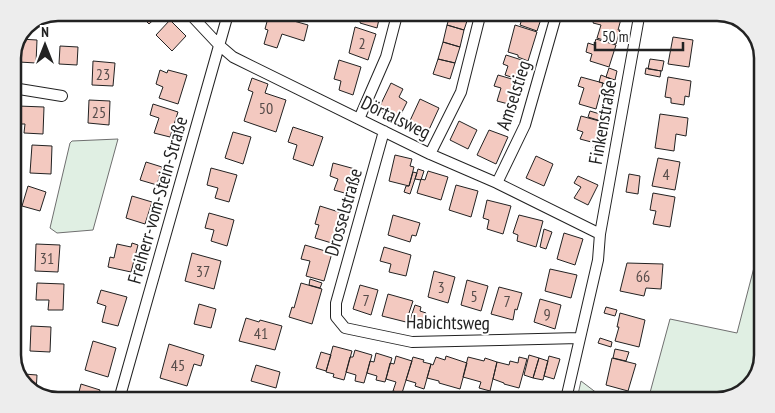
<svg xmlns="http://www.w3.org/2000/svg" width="775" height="413" viewBox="0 0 775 413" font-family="'PT Sans Narrow',sans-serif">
<rect width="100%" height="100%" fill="#fff"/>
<path fill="#e0efe3" stroke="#6f6f6f" d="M118,139L93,230L57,233L50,228L70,143L72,141Z
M758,252H759L758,375L740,394L717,400H648L670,319L737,333Z
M581,381L606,400L577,399Z"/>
<path fill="#f3c9c0" stroke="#222" d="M142,13H161L149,24L140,15Z
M269,14L308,25L304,41L282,34L277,48L264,44L268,30L265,29Z
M362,15H380L377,28L360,23Z
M450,15H469L464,30L447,25Z
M523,16H542L537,31L520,25Z
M595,16H611L621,19L618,30H620L616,44L597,38L601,25L593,23Z
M170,20L186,36L172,51L156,35Z
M447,25L464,30L460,47L443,42Z
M515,25L537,32L528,61L518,57V55L508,52Z
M355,27L376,34L368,60L349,53Z
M673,37L693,40L689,67L668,64Z
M20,39L37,40L36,63L19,62Z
M596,39L616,45L609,67L590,61L592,54L586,52L588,43L594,45Z
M443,42L460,47L455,63L438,59Z
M60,46L78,47L77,65L59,64Z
M506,55L528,62L523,81L505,75L508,66L503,64Z
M438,59L455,63L450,79L433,74Z
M650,59L664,61L662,71L648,69Z
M339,60L361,67L353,95L339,90L341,81L334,79Z
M93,61L115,63L113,86L92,85Z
M609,68L617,71L615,80L606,77Z
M646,68L661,71L660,77L645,74Z
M160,70L167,73L168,70L187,75L178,104L159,98L163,87L156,84Z
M498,75L522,82L516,106L497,101L501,88L494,86Z
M601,75L611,79L609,85L599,82Z
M581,77L603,83L596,109L579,104L584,88L578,86Z
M668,77L691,81L689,97L685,96L684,105L671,103V98L665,97Z
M252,78L268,84L265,93L286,100L276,132L244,121L253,92L248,90Z
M391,83L403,89L399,97L407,102L398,120L378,110Z
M420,99L439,108L427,134L408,125Z
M89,100L110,101L109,125L88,123Z
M153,104L178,112L170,137L154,133L159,118L150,115Z
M18,106L44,107L43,134L24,133L25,124H17Z
M590,111L603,115L601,121L588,117Z
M660,114L688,118L686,136L676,134L674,151L655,148Z
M581,116L603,122L597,143L605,145L603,151L593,148L595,143L580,139L583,132L577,130Z
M459,121L477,130L468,149L450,140Z
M293,127L323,137L313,166L293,159L297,145L288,142Z
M489,130L508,137L496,164L477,155Z
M233,132L251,137L243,164L225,158Z
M32,145L52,146L51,174L30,173Z
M395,155L412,159L410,166L414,167L409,186L389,181Z
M536,156L553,164L544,186L526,178Z
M658,158L680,162L675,190L652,186Z
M146,162L162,167L157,185L140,180Z
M333,163L355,169L348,194L334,190L338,179L330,176Z
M211,168L237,175L229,202L215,198L218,188L207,185Z
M418,169L424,171L421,180L415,179Z
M428,171L448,177L441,200L417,193L421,179L425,180Z
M413,172L417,173L410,194L404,192L406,186H409Z
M629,174L640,176L638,194L626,192Z
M578,176L598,185L588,205L574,198L581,187L574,183Z
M456,185L478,191L471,217L449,210Z
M28,186L46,192L40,211L22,206Z
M653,193L675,197L670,227L653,224L656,211L650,210Z
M132,196L152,202L145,224L126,218Z
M487,200L511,206L503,234L487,229L489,220L483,218Z
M320,206L342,213L339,221L342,222L335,244L315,238L319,225L315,224Z
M209,213L234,220L227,246L211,241L214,230L205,228Z
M393,215L420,223L416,236L412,235L410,242L388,235Z
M519,215L543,221L536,247L517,241L518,235L513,233Z
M544,229L552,232L546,249L540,247Z
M564,233L583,239L575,265L557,259Z
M132,243L138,245L131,272L108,267L110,257L114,258L117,244L131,247Z
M36,244L60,245L58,272L35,271Z
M305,245L332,253L324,281L306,276L310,261L301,259Z
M384,247L411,255L406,276L389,272L391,264L380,261Z
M192,253L221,261L214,289L185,281Z
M627,263L663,264L661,289L646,288L644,296L620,291Z
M550,269L577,275L571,298L545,291Z
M434,271L455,277L448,303L428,297Z
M310,279L322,283L320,288L309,285Z
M467,280L488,286L481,311L461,305Z
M37,283L64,284L63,310H48L49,300H36Z
M301,283L322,289L312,324L289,317L292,307L294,308Z
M360,285L378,290L371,315L353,309Z
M499,287L522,293L517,310L515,309L513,320L491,314Z
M101,290L127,297L118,326L102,322L106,306L97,303Z
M388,294L413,301L406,322L382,316Z
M540,299L561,305L555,329L534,322Z
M199,304L216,309L211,328L194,324Z
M415,305L421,307L420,311L426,313L423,325L410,320Z
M606,307L617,310L615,316L604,313Z
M620,313L645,320L639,347L615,341L619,327H617Z
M246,318L259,322L260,320L282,326L275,350L239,341Z
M31,326L51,327L50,352L30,351Z
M600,338L612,342L611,347L598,343Z
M93,341L116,348L108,377L85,370Z
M169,344L204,355L201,366L194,364L187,386L160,378Z
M333,346L352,351L344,380L333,377L334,374L326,372Z
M615,349L629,352L626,361L613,358Z
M355,350L372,355L364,383L355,381L356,375L346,372L350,357H353Z
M321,352L331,355L326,371L316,368Z
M376,353L392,358L385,382L376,380L377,376L367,373L370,361L374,362Z
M529,355L539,358L533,378L524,375Z
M396,356L412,361L402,393L393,391L396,382L386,379L390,363L394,364Z
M446,356L467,363L460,389L439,383V381L427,378L431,364L433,365L436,357L445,360Z
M549,356L560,359L554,379L544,376Z
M413,357L424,360L423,362L431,364L424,389L415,386L416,383L406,380Z
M468,357L484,361L485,358L497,362L490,391L479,388L481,382L463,377Z
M519,357L527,359L519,388L504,384V383L493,379L497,362L509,365L510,361L518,363Z
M539,358L548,361L543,380L533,378Z
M612,358L636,364L628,391L606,385Z
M256,365L280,372L276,388L251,381Z
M24,374L37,375L36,393Z
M81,384L100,390L98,396H78Z"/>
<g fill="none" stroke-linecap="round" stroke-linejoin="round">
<defs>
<path id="minor" d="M189,13L219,45L233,57L430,154L497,183L600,234
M13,88L62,96
M359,119L386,57L397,15
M384,131L336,303V317L345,328L412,342L579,338
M430,154L461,92L480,16
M497,183L525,125L556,16
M13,277L14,285L13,289
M120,396L228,14
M566,399L598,260L600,234L639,17"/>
</defs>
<use href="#minor" stroke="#222" stroke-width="12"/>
<use href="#minor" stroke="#fff" stroke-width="10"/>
</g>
<g text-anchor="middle" stroke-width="4" stroke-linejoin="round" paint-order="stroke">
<g font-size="16" fill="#564c4a">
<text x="362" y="49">2</text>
<text x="103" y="80">23</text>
<text x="266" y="114">50</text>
<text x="99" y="118">25</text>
<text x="666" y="180">4</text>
<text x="47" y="264">31</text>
<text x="203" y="277">37</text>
<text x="643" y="282">66</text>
<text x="441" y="293">3</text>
<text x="474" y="302">5</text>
<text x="366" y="306">7</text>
<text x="507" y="307">7</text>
<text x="547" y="320">9</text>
<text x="261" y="339">41</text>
<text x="178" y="371">45</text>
</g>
<g font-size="19" fill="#222" stroke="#fff">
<text transform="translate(513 95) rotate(-72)" y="7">Amselstieg</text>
<text transform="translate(396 117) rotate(26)" y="7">Dörtalsweg</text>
<text transform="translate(602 122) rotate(-80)" y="7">Finkenstraße</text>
<text transform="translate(157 200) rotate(-74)" y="7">Freiherr-vom-Stein-Straße</text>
<text transform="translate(343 212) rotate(-74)" y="7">Drosselstraße</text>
<text transform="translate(448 322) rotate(1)" y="7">Habichtsweg</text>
</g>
</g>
<path d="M0 0H775V413H0ZM58 21H717A37 37 0 0 1 754 58V355A37 37 0 0 1 717 392H58A37 37 0 0 1 21 355V58A37 37 0 0 1 58 21Z" fill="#ededed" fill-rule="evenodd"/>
<path fill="none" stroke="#222" stroke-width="2.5" d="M58 21H717A37 37 0 0 1 754 58V355A37 37 0 0 1 717 392H58A37 37 0 0 1 21 355V58A37 37 0 0 1 58 21Z"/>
<g transform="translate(45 45)" stroke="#ffffff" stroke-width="4" paint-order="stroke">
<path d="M0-4L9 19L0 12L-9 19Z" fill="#222222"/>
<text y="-8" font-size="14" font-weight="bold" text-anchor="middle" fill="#222222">N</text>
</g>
<path d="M595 42v8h88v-8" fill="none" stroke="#222222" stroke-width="2.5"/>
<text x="602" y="42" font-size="15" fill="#222222" stroke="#ffffff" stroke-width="4" paint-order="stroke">50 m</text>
</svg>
